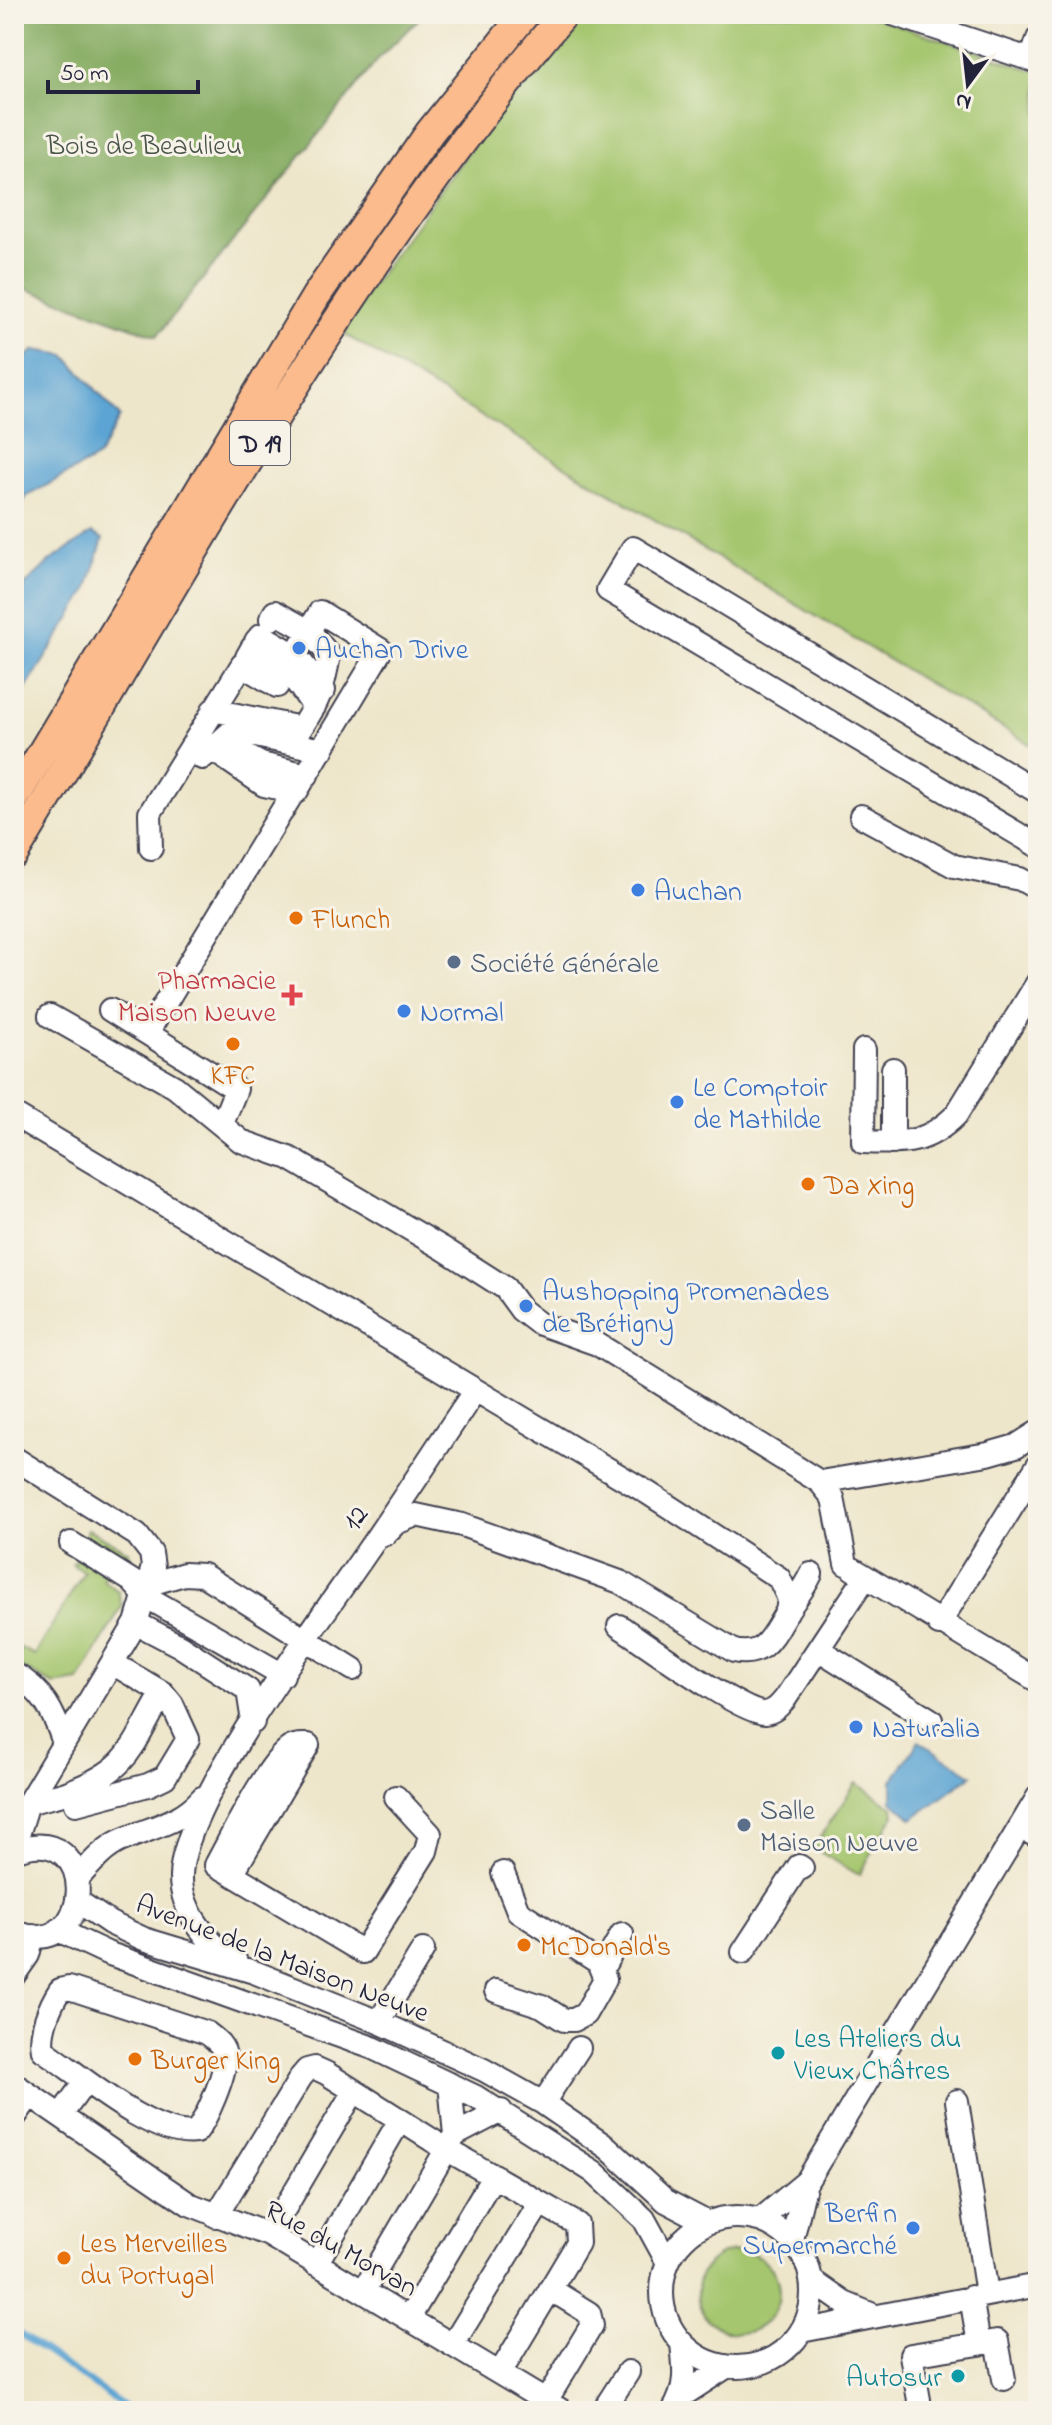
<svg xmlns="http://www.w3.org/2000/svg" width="1052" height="2425" viewBox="0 0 1052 2425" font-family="'Indie Flower',sans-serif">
<rect width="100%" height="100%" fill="#f7f3e8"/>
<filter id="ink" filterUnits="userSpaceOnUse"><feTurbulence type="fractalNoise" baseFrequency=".0125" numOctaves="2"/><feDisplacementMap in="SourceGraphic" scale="16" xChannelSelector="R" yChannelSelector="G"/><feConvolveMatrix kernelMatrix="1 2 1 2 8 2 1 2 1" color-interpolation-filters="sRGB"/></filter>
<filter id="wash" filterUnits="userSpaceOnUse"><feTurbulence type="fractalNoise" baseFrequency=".006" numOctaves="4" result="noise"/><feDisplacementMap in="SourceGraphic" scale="32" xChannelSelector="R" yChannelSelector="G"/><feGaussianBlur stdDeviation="1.8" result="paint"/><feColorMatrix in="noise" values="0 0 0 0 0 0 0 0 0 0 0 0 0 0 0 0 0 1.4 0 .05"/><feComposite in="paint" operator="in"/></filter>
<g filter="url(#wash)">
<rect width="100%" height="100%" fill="#eee6ca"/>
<path fill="#a5c66e" stroke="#647454" stroke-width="2" d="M583,14H865L1038,72V749L339,331L548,42Z
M88,1529L128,1551L131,1558L124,1569L87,1541L85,1536Z
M78,1558L106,1574L103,1580L118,1591L122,1606L79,1681L54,1685L20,1667L17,1661L21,1648L34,1655L84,1572L72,1564Z
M856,1783L893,1807L894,1815L859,1875L813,1848Z
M697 2292a41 41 0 1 1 82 0a41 41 0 1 1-82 0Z"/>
<path fill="#84ab61" stroke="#53664e" stroke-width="2" d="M14,14H424L381,56L157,336L24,288L14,297Z"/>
<path fill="#5ca4d3" stroke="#3f6387" stroke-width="2" d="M35,350L65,355L120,417L98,457L27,496L14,518V366Z
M92,533L103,539L87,591L14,708V596L50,561Z
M919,1741L972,1775L912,1819L892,1801V1781Z"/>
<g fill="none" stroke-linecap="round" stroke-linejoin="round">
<path stroke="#5ca4d3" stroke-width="6" d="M14,2330L131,2411"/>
</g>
</g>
<g filter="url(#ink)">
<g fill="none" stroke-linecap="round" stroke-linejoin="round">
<defs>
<path id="minor" d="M893,14L1038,62
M1031,60L1038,39
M256,641L261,635L295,655L324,690
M247,657L252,648L287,669L314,707
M213,710L301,728C320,699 323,689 329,655L309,631L275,612L271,619
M226,745L261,764L307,775
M202,758L232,731L322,750
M1038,792L633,548L608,590L1038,846
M861,816L954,866L1020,879L1038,889
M151,848L150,813L242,665L277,686L320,612L381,650L296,792L264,785L213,750
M110,1010L236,1089L222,1124
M50,1016L175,1087L241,1141L289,1158L444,1249L505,1288L521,1310L538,1323L597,1344L820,1482L833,1498L846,1564
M147,1033L294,791
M864,1050L863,1142C904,1143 926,1145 956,1115L1038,982
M14,1115L648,1493L779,1578L789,1599L787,1612
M893,1143V1069
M14,1458L137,1535L151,1553L153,1567L136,1623L28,1803L14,1848
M820,1482L988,1454L1016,1446L1038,1432
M385,1534L396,1523L416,1515L462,1525L620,1582L734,1651C765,1658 772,1635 786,1613C795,1599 804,1589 811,1574
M71,1543L132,1581L145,1596L283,1675
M853,1569L1038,1681
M150,1584L184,1574L203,1575L353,1669
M136,1623L180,1646L248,1690L253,1722
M939,1624L1038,1465
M619,1626C644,1642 742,1714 765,1713C774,1712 779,1706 785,1699L865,1578
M818,1649L931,1720
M14,1674C43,1690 54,1713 64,1743
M308,1745L232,1874L363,1952L426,1851L430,1834L396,1797
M76,1804L148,1785L165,1777L188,1739L172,1704L163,1693
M23,1806C36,1798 56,1798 71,1791C133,1767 131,1746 163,1693L112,1663
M1020,1827L1038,1837
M14,1851C103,1816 95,1968 14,1931
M232,1874L216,1865C231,1838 267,1763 290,1748C296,1744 302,1745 308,1745
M78,1878C91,1864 103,1849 120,1841C151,1827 179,1824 202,1798
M79,1902L110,1923L144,1939L254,1972L379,2022L484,2070L543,2103L608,2148L666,2201L706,2222
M58,1930L107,1953L373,2048L476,2097L594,2172L644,2219L667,2261
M743,1952L799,1866L802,1868
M236,1962C209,1946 181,1910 181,1878C180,1805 321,1619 366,1553C403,1500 438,1445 474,1392
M602,1969L622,1934
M14,1975L28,1955L33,1936
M69,1988L207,2033C215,2039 225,2046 225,2058C225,2076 207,2118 196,2132C152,2139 79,2074 43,2050C39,2032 50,2005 60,1990Z
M496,1991L542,2006L564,2020H574L585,2014L605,1979L598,1962L518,1911L503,1873
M379,2022L423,1950
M14,2084L189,2204L269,2235L562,2411
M450,2084L455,2135
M957,2101L987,2294
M543,2103L579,2048
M61,2115L85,2082
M14,2118L30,2095
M216,2216L301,2077L307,2070L315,2068L326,2073L446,2149L577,2224L578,2243L500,2373
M662 2292a75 75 0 1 1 150 0a75 75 0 1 1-150 0Z
M760,2220L807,2181L1038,1797
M269,2235L354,2091
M792,2240L806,2182
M316,2264L400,2120
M811,2280L844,2303L873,2315
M364,2290L455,2135L501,2111
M409,2318L494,2175
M801,2331L1038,2285
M453,2344L540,2203
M979,2344L997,2341L1004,2379
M683,2395L726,2367
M919,2400L911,2355L979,2344L971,2297
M546,2401L592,2325L589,2313L550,2289
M603,2411L628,2372
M673,2411C687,2388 685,2370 682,2344"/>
<path id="major" d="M14,799L316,296L430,132L525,14
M14,854C187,567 346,270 564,14"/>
</defs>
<use href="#minor" stroke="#413f50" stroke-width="26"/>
<use href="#major" stroke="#413f50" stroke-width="32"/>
<use href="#minor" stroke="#fff" stroke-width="22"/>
<use href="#major" stroke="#fbbb8c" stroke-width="28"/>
</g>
</g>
<g fill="#3f7fe0" stroke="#f7f3e8" stroke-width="3">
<circle cx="299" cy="648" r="8"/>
<circle cx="638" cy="890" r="8"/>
<circle cx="404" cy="1011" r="8"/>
<circle cx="677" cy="1102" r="8"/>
<circle cx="526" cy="1306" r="8"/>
<circle cx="856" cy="1727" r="8"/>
<circle cx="913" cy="2228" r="8"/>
</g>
<g fill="#e8710a" stroke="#f7f3e8" stroke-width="3">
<circle cx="296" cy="918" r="8"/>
<circle cx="233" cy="1044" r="8"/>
<circle cx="808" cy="1184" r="8"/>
<circle cx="524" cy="1945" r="8"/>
<circle cx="135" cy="2059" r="8"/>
<circle cx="64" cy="2258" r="8"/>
</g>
<g fill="#5c6f8a" stroke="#f7f3e8" stroke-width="3">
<circle cx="454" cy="962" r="8"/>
<circle cx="744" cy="1825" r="8"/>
</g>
<path fill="#e0444e" stroke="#f7f3e8" stroke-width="3" d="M288 983h8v8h8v8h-8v8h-8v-8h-8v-8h8z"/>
<g fill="#0f9aa8" stroke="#f7f3e8" stroke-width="3">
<circle cx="778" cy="2053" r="8"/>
<circle cx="958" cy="2376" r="8"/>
</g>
<g text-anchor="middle" stroke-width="6" stroke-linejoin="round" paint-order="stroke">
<rect fill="#f7f3e8" stroke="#62616f" stroke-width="2" x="230" y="421" width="60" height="44" rx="6"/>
<g font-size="26" font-weight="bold" fill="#22223b">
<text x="260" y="452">D 19</text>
</g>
<g font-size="28" fill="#49534a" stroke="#f7f3e8">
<text x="144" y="154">Bois de Beaulieu</text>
</g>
<g font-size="28" fill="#366cbe" stroke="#f7f3e8" text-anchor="start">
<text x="315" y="658">Auchan Drive</text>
<text x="654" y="900">Auchan</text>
<text x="420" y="1021">Normal</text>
<text x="693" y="1096">Le Comptoir<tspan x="693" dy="32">de Mathilde</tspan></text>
<text x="542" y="1300">Aushopping Promenades<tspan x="542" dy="32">de Brétigny</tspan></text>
<text x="872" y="1737">Naturalia</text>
<text x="897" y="2222" text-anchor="end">Berfin<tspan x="897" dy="32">Supermarché</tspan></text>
</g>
<g font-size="28" fill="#c56008" stroke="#f7f3e8" text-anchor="start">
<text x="312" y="928">Flunch</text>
<text x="233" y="1084" text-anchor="middle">KFC</text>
<text x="824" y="1194">Da Xing</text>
<text x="540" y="1955">McDonald's</text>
<text x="151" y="2069">Burger King</text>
<text x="80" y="2252">Les Merveilles<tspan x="80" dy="32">du Portugal</tspan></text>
</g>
<g font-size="28" fill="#4e5e75" stroke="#f7f3e8" text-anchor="start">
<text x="470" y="972">Société Générale</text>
<text x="760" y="1819">Salle<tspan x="760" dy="32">Maison Neuve</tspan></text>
</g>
<g font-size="28" fill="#be3a42" stroke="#f7f3e8" text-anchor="end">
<text x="276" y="989">Pharmacie<tspan x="276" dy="32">Maison Neuve</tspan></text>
</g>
<g font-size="28" fill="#22223b" stroke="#f7f3e8">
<text transform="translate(354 1517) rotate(-56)" y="10">12</text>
<text transform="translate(283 1957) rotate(21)" y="10">Avenue de la Maison Neuve</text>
<text transform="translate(342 2247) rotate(29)" y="10">Rue du Morvan</text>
</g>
<g font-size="28" fill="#0d838f" stroke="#f7f3e8" text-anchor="start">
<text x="794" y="2047">Les Ateliers du<tspan x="794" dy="32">Vieux Châtres</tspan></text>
<text x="942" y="2386" text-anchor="end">Autosur</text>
</g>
</g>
<rect width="1052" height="2425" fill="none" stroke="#f7f3e8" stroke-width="48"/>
<g transform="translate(968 84) rotate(195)" stroke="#f7f3e8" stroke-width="6" paint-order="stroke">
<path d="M0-6L14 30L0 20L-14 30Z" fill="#22223b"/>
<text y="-12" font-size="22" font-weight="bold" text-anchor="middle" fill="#22223b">N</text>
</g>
<path d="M48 80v12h150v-12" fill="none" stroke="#22223b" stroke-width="4"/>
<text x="60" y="80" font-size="24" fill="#22223b" stroke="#f7f3e8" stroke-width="6" paint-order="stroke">50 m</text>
</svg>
